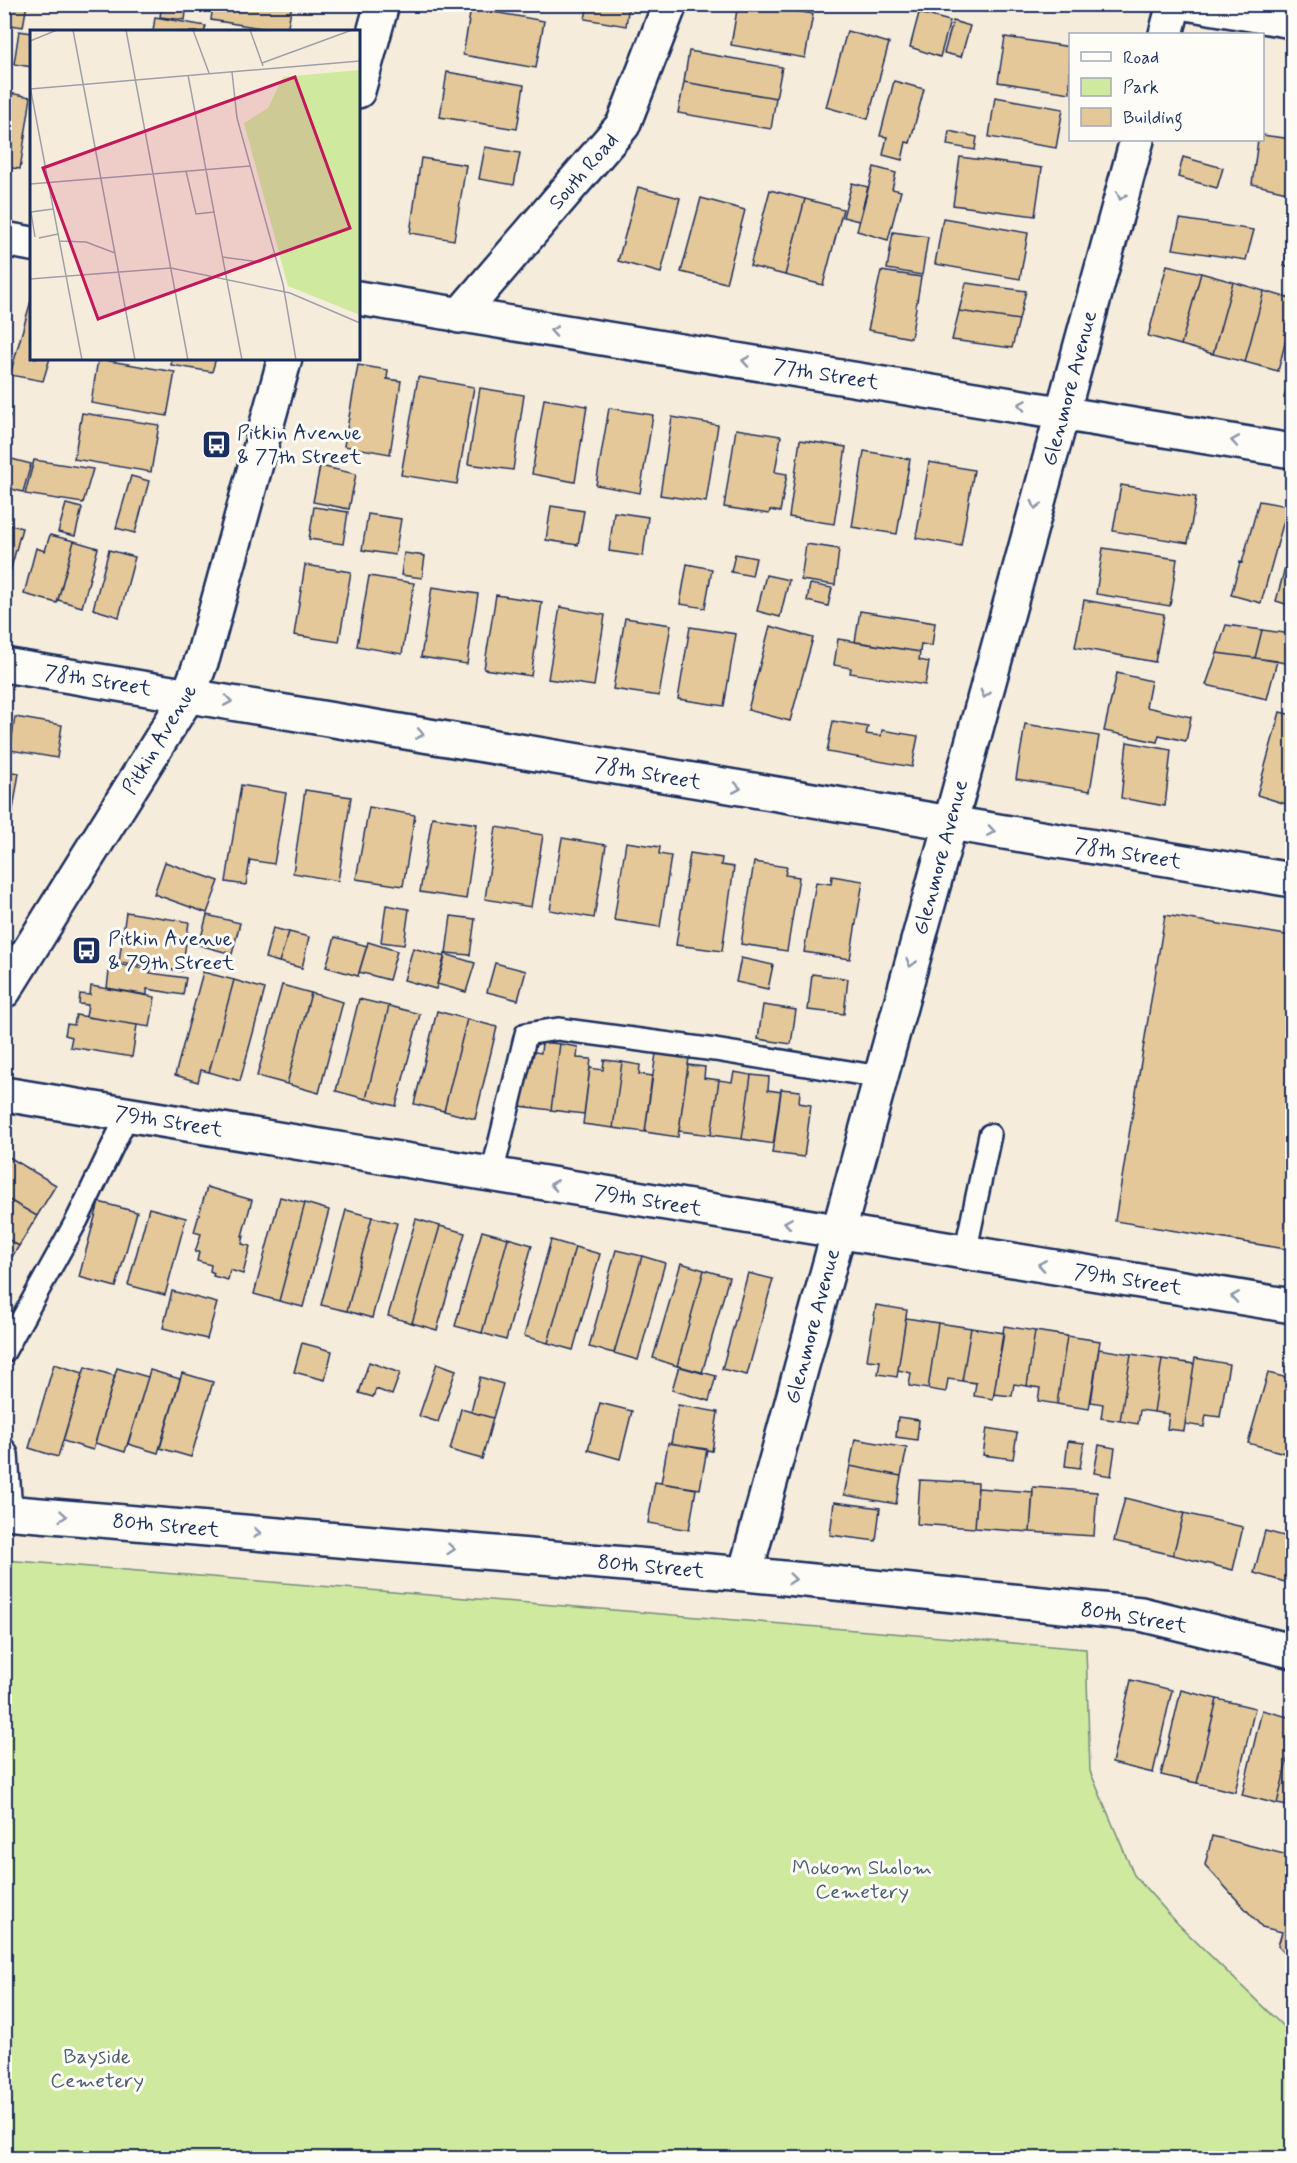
<svg xmlns="http://www.w3.org/2000/svg" width="1297" height="2163" viewBox="0 0 1297 2163" font-family="Mynerve,sans-serif">
<rect width="100%" height="100%" fill="#f6ecdb"/>
<filter id="ink" filterUnits="userSpaceOnUse"><feTurbulence type="fractalNoise" baseFrequency=".0167" numOctaves="2"/><feDisplacementMap in="SourceGraphic" scale="12" xChannelSelector="R" yChannelSelector="G"/><feConvolveMatrix kernelMatrix="1 2 1 2 8 2 1 2 1" color-interpolation-filters="sRGB"/></filter>
<g filter="url(#ink)">
<path fill="#cfe99f" stroke="#758c7e" stroke-width="1.5" d="M5,1560L1086,1649L1090,1771L1134,1875L1178,1924L1292,2035V2158H5Z"/>
<path fill="#e5c899" stroke="#1b2f5e" stroke-width="1.5" d="M4,4H27L23,27L4,24Z
M162,4H187L185,20L160,17Z
M213,4H292L287,32L211,20Z
M588,4H629L626,26L585,19Z
M738,4H757L813,14L805,58L731,45Z
M471,8L544,21L536,68L463,55Z
M919,13L950,21L940,57L910,47Z
M155,17L206,26L204,32H153Z
M953,21L970,26L961,57L944,53Z
M19,31L32,33V67L14,64Z
M847,31L889,43L868,119L826,107Z
M1005,37L1070,47V93L998,82Z
M689,51L782,67L776,98L684,82Z
M447,72L524,85L517,129L440,117Z
M894,81L924,89L910,143L906,142L902,160L883,155L887,137L880,136Z
M684,82L776,98L771,129L678,113Z
M4,92L31,97L20,169L4,167Z
M995,97L1063,109L1056,148L989,137Z
M949,131L977,137L975,150L947,145Z
M1262,135L1292,139L1291,193L1252,184L1258,140H1262Z
M485,147L520,153L514,185L479,179Z
M960,157L1042,168L1035,216L953,205Z
M1183,157L1223,168L1217,188L1178,177Z
M421,158L466,165L454,240L410,233Z
M874,167L896,173L892,189L901,191L888,240L857,231Z
M852,183L868,187L859,221L843,217Z
M638,187L680,198L661,273L618,261Z
M770,190L805,199L785,275L750,266Z
M701,198L745,210L726,283L681,272Z
M805,199L843,209L823,285L785,275Z
M943,218L1028,233L1020,279L935,264Z
M1180,219L1254,230L1246,260L1173,249Z
M893,232L928,237L922,275L887,269Z
M1292,236V267L1284,266Z
M1167,265L1201,273L1181,345L1148,336Z
M881,271L921,277L911,338L868,330Z
M1201,273L1233,282L1213,354L1181,345Z
M1233,282L1264,291L1245,362L1213,354Z
M966,283L1026,291L1019,320L959,311Z
M1264,291L1292,299V316L1278,371L1245,362Z
M32,297V358H50L43,381L10,375Z
M959,311L1019,320L1012,348L952,340Z
M172,358H216L212,372L171,365Z
M98,359L175,372L167,416L91,403Z
M358,365L388,370L387,379L401,381L390,454L344,446Z
M1292,368V400L1284,398Z
M418,377L474,387L457,484L401,475Z
M480,388L524,395L513,470L468,464Z
M544,399L587,406L575,482L532,474Z
M609,408L653,415L640,493L596,485Z
M82,413L159,425L151,472L74,459Z
M4,414L10,415L4,436Z
M672,417L718,425L706,502L660,495Z
M736,429L781,436L775,472L787,474L780,512L770,510L769,514L724,507Z
M800,440L846,447L834,524L789,517Z
M864,451L910,459L897,534L852,527Z
M4,457L31,464L23,492L4,487Z
M34,460L93,469L83,503L25,494Z
M929,462L974,470L961,546L916,538Z
M320,466L356,474L349,509L313,502Z
M131,476L149,481L135,533L116,528Z
M1121,485L1196,497L1188,543L1113,531Z
M1259,501L1288,506L1261,603L1231,595L1240,562L1242,563Z
M66,504L82,508L75,536L58,532Z
M551,506L584,511L578,545L546,540Z
M314,507L348,512L343,544L309,539Z
M614,512L648,517L643,556L609,551Z
M368,514L401,519L395,555L362,550Z
M4,523L22,528L7,583L4,582Z
M50,535L74,541L57,603L24,594L36,548L45,551Z
M74,541L98,548L82,607L58,600Z
M1292,542V606L1276,601Z
M806,544L839,549L835,585L801,580Z
M1103,548L1177,559L1170,606L1096,594Z
M109,550L135,557L119,617L93,609Z
M404,553L425,556L422,578L401,575Z
M735,554L756,558L752,576L731,572Z
M687,564L712,569L705,608L680,604Z
M305,565L351,572L339,642L294,635Z
M766,575L789,580L780,617L757,611Z
M369,576L414,583L402,654L357,646Z
M810,584L832,588L828,606L807,601Z
M432,587L478,594L467,664L421,657Z
M496,595L542,602L531,676L484,669Z
M1084,600L1164,614L1155,662L1075,647Z
M560,607L605,615L594,686L548,679Z
M860,611L935,623L932,646L921,644L920,652L855,642Z
M625,618L671,625L659,696L613,689Z
M1226,625L1262,630L1255,658L1217,653Z
M770,626L813,638L790,721L748,710Z
M690,627L736,634L724,706L678,699Z
M1262,630L1292,634V664L1255,658Z
M838,639L920,652L919,660L929,662L925,685L850,673L851,668L834,665Z
M1217,653L1277,661L1267,699L1206,685Z
M1117,673L1151,681L1146,707L1191,717L1186,741L1159,735L1157,742L1104,731Z
M1280,712L1292,715V784L1286,804L1257,795Z
M15,717L62,725L57,758L10,750Z
M833,721L868,727L866,734L881,736L882,730L918,736L912,767L827,752Z
M1025,724L1099,736L1090,791L1016,779Z
M1127,742L1171,750L1165,806L1121,798Z
M4,771L19,773L12,816L4,814Z
M1292,784V801L1288,800Z
M241,785L286,793L274,864L250,860L246,885L226,882Z
M305,790L351,797L338,881L293,873Z
M369,807L415,815L403,886L356,879Z
M432,817L477,824L466,899L420,892Z
M496,827L543,835L531,907L485,899Z
M562,838L606,845L594,918L550,910Z
M626,842L660,847L659,854L671,856L660,927L614,920Z
M690,853L722,858L721,865L734,867L722,951L676,945Z
M165,862L219,881L207,913L154,894Z
M754,862L787,867L785,875L799,877L787,951L741,944Z
M832,876L863,881L850,959L804,952L816,882L831,884Z
M386,905L409,909L404,945L381,942Z
M126,912L189,922L182,971L119,962Z
M207,915L240,923L232,954L199,945Z
M1165,915L1292,936V1250L1115,1221Z
M451,916L475,919L470,955L446,953Z
M273,928L289,932L279,962L265,958Z
M289,932L309,937L302,968L279,962Z
M335,937L367,946L358,976L326,967Z
M368,942L397,951L389,980L359,972Z
M413,948L445,957L436,989L404,980Z
M445,954L475,963L466,992L437,984Z
M741,958L773,965L768,989L736,982Z
M110,963L151,970L150,973L186,978L183,995L147,989V995L107,988Z
M495,963L526,971L518,1000L487,992Z
M203,972L234,980L209,1072L201,1070L198,1082L175,1075Z
M812,974L848,979L844,1014L808,1010Z
M234,980L265,989L240,1081L209,1072Z
M282,985L311,993L287,1084L257,1076Z
M91,986L155,997L150,1027L86,1017L88,1005L79,1004L80,994L90,995Z
M311,993L343,1002L319,1093L287,1084Z
M359,999L389,1006L366,1099L336,1091Z
M763,1005L796,1010L791,1044L758,1039Z
M389,1006L420,1014L396,1106L366,1099Z
M437,1011L467,1019L444,1111L414,1104Z
M76,1015L137,1025L132,1057L70,1047L72,1037L65,1035L67,1024L74,1025Z
M467,1019L497,1027L475,1119L444,1111Z
M542,1042L560,1044L551,1110L520,1106L528,1051L541,1053Z
M560,1044L578,1047L577,1058L591,1059L584,1114L551,1110Z
M656,1053L689,1058L678,1137L645,1132Z
M604,1060L622,1062L613,1128L583,1124L590,1068L603,1070Z
M622,1062L640,1065L639,1074L652,1076L645,1132L613,1128Z
M688,1065L705,1067L704,1078L719,1080L711,1135L679,1131Z
M734,1072L751,1075L742,1139L711,1135L719,1080L732,1082Z
M751,1075L769,1077L768,1090L781,1092L774,1144L742,1139Z
M781,1089L800,1091L799,1103L811,1105L804,1157L772,1153Z
M4,1154L56,1185L37,1216L4,1197Z
M207,1187L252,1200L242,1236H244L242,1244L250,1246L243,1274L230,1270L228,1280L213,1276L214,1273L210,1271L211,1265L197,1261L199,1252H195L201,1234L194,1232Z
M4,1197L37,1216L19,1246L4,1237Z
M280,1197L305,1203L279,1301L254,1294Z
M99,1202L137,1212L116,1287L79,1277Z
M305,1203L329,1210L303,1307L279,1301Z
M149,1208L186,1218L165,1295L128,1285Z
M346,1210L372,1217L347,1311L321,1305Z
M372,1217L397,1223L372,1318L347,1311Z
M416,1219L440,1226L412,1323L388,1316Z
M440,1226L465,1233L437,1330L412,1323Z
M482,1231L508,1238L482,1333L455,1326Z
M4,1237L19,1246L4,1269Z
M508,1238L532,1245L506,1340L482,1333Z
M551,1240L575,1247L548,1343L524,1336Z
M575,1247L600,1254L573,1350L548,1343Z
M616,1250L642,1256L614,1353L589,1347Z
M642,1256L665,1263L638,1360L614,1353Z
M681,1263L704,1270L677,1366L653,1358Z
M704,1270L729,1277L702,1373L677,1366Z
M748,1273L773,1279L747,1375L722,1369Z
M172,1291L217,1303L207,1339L163,1328Z
M876,1305L907,1310L897,1377L878,1374L880,1361L867,1360Z
M906,1318L938,1323L928,1389L909,1386L911,1373L898,1370Z
M938,1323L971,1328L962,1381L948,1379L946,1392L928,1389Z
M1004,1326L1035,1331L1027,1386L1014,1384L1012,1396L994,1394Z
M971,1328L1004,1333L993,1399L974,1396L976,1383L962,1381Z
M1035,1331L1067,1336L1057,1404L1038,1401L1040,1388L1027,1386Z
M1067,1336L1100,1341L1089,1409L1057,1404Z
M302,1343L332,1351L325,1380L294,1372Z
M1099,1349L1131,1354L1120,1421L1101,1418L1103,1404L1091,1402Z
M1131,1354L1162,1359L1154,1412L1140,1410L1138,1424L1120,1421Z
M1195,1358L1229,1364L1220,1417L1206,1415L1204,1427L1185,1424Z
M1162,1359L1194,1364L1184,1431L1167,1429L1169,1414L1154,1412Z
M369,1362L400,1373L392,1395L376,1389L373,1397L359,1393Z
M437,1363L456,1370L438,1422L419,1416Z
M54,1364L83,1373L58,1457L29,1448Z
M679,1366L716,1376L709,1401L672,1390Z
M85,1367L115,1376L93,1450L63,1441Z
M117,1368L148,1377L125,1452L95,1443Z
M150,1370L180,1379L158,1453L128,1444Z
M182,1373L213,1382L191,1457L160,1448Z
M1268,1373L1292,1379V1436L1288,1454L1248,1443Z
M480,1377L503,1384L493,1418L471,1412Z
M600,1403L632,1411L620,1459L588,1450Z
M678,1405L718,1412L712,1451L671,1443Z
M461,1409L493,1418L482,1459L450,1450Z
M898,1417L919,1420L917,1440L896,1437Z
M987,1428L1017,1433L1013,1459L983,1455Z
M855,1439L907,1448L901,1476L850,1466Z
M1068,1441L1084,1443L1080,1468L1065,1466Z
M668,1443L707,1449L700,1489L661,1483Z
M1099,1445L1115,1448L1111,1476L1094,1473Z
M850,1466L901,1476L896,1504L844,1495Z
M920,1480L978,1483L975,1528L917,1524Z
M655,1482L696,1489L689,1530L648,1523Z
M1033,1487L1097,1492L1094,1536L1030,1532Z
M978,1488L1033,1492L1030,1532L975,1528Z
M1125,1498L1184,1513L1173,1555L1114,1541Z
M834,1502L880,1508L876,1541L830,1535Z
M1184,1513L1243,1527L1233,1570L1173,1555Z
M1265,1531L1292,1538V1584L1254,1573Z
M1131,1680L1172,1690L1153,1773L1112,1763Z
M1181,1690L1217,1699L1197,1783L1161,1775Z
M1217,1699L1255,1708L1235,1792L1197,1783Z
M1262,1710L1292,1718V1740L1277,1804L1242,1795Z
M1292,1740V1807L1277,1804Z
M1212,1836L1292,1856V1960L1278,1946L1282,1932L1262,1927L1205,1865Z"/>
<g fill="none" stroke-linecap="round" stroke-linejoin="round">
<defs>
<path id="lane" d="M492,1174L526,1034L558,1029L715,1050L880,1077
M965,1253L990,1135
M4,1352L77,1220L128,1114
M4,1449L7,1454L11,1512"/>
<path id="street" d="M1192,4L1292,21
M1166,34L1174,4
M4,239L32,244
M358,298L1292,451
M459,316L623,125L670,4
M4,665L1292,880
M4,1094L1292,1306
M4,1512L745,1574L1141,1614L1292,1651
M745,1574L1137,140"/>
<path id="secondary" d="M358,91L382,4
M4,991L189,694L203,657L285,358"/>
</defs>
<use href="#lane" stroke="#1b2f5e" stroke-width="26"/>
<use href="#street" stroke="#1b2f5e" stroke-width="38"/>
<use href="#secondary" stroke="#1b2f5e" stroke-width="38"/>
<use href="#lane" stroke="#fdfcf7" stroke-width="21"/>
<use href="#street" stroke="#fdfcf7" stroke-width="33"/>
<use href="#secondary" stroke="#fdfcf7" stroke-width="33"/>
</g>
<defs><path id="oneway-chevron" d="M-2-3.5L2.5 0L-2 3.5" fill="none" stroke-width="1.6" stroke-linecap="round" stroke-linejoin="round" transform="scale(1.5)"/></defs>
<g stroke="#8c96aa">
<use href="#oneway-chevron" transform="translate(1121 196) rotate(105)"/>
<use href="#oneway-chevron" transform="translate(554 331) rotate(-171)"/>
<use href="#oneway-chevron" transform="translate(746 361) rotate(-171)"/>
<use href="#oneway-chevron" transform="translate(1022 405) rotate(-171)"/>
<use href="#oneway-chevron" transform="translate(1235 441) rotate(-170)"/>
<use href="#oneway-chevron" transform="translate(1036 505) rotate(105)"/>
<use href="#oneway-chevron" transform="translate(985 694) rotate(105)"/>
<use href="#oneway-chevron" transform="translate(228 701) rotate(10)"/>
<use href="#oneway-chevron" transform="translate(420 734) rotate(10)"/>
<use href="#oneway-chevron" transform="translate(737 788) rotate(10)"/>
<use href="#oneway-chevron" transform="translate(991 831) rotate(9)"/>
<use href="#oneway-chevron" transform="translate(911 963) rotate(105)"/>
<use href="#oneway-chevron" transform="translate(554 1185) rotate(-171)"/>
<use href="#oneway-chevron" transform="translate(788 1223) rotate(-171)"/>
<use href="#oneway-chevron" transform="translate(1042 1265) rotate(-171)"/>
<use href="#oneway-chevron" transform="translate(1235 1297) rotate(-171)"/>
<use href="#oneway-chevron" transform="translate(63 1516) rotate(5)"/>
<use href="#oneway-chevron" transform="translate(257 1533) rotate(5)"/>
<use href="#oneway-chevron" transform="translate(451 1549) rotate(5)"/>
<use href="#oneway-chevron" transform="translate(792 1579) rotate(6)"/>
</g>
</g>
<defs>
<symbol id="bus-square" viewBox="-11 -11 22 22"><rect x="-9" y="-9" width="18" height="18" rx="4" fill="#1b2f5e" stroke="#fdfcf7"/><path d="M-5-6H5V4H4V6H2V4H-2V6H-4V4H-5ZM-3.5-4V0h7V-4ZM-3.5 1.2v1.5H-2V1.2ZM2 1.2v1.5H3.5V1.2Z" fill="#fff"/></symbol>
</defs>
<g fill-rule="evenodd">
<use href="#bus-square" x="200" y="428" width="33" height="33"/>
<use href="#bus-square" x="70" y="934" width="33" height="33"/>
</g>
<g text-anchor="middle" stroke-width="6" stroke-linejoin="round" paint-order="stroke">
<g font-size="21" fill="#1b2f5e" stroke="#fdfcf7">
<text transform="translate(583 171) rotate(-49)" y="7">South Road</text>
<text transform="translate(826 374) rotate(9)" y="7">77th Street</text>
<text transform="translate(1069 388) rotate(-75)" y="7">Glenmore Avenue</text>
<text transform="translate(98 680) rotate(9)" y="7">78th Street</text>
<text transform="translate(159 739) rotate(-59)" y="7">Pitkin Avenue</text>
<text transform="translate(648 773) rotate(10)" y="7">78th Street</text>
<text transform="translate(1128 853) rotate(9)" y="7">78th Street</text>
<text transform="translate(940 857) rotate(-75)" y="7">Glenmore Avenue</text>
<text transform="translate(169 1121) rotate(9)" y="7">79th Street</text>
<text transform="translate(648 1200) rotate(9)" y="7">79th Street</text>
<text transform="translate(1128 1279) rotate(9)" y="7">79th Street</text>
<text transform="translate(812 1326) rotate(-75)" y="7">Glenmore Avenue</text>
<text transform="translate(166 1525) rotate(5)" y="7">80th Street</text>
<text transform="translate(651 1566) rotate(5)" y="7">80th Street</text>
<text transform="translate(1134 1617) rotate(9)" y="7">80th Street</text>
</g>
<g font-size="21" fill="#1b2f5e" stroke="#fdfcf7" text-anchor="start">
<text x="237" y="439">Pitkin Avenue<tspan x="237" dy="24">&amp; 77th Street</tspan></text>
<text x="108" y="945">Pitkin Avenue<tspan x="108" dy="24">&amp; 79th Street</tspan></text>
</g>
<g font-size="21" fill="#485e6e" stroke="#fdfcf7">
<text x="862" y="1874">Mokom Sholom<tspan x="862" dy="24">Cemetery</tspan></text>
<text x="97" y="2063">Bayside<tspan x="97" dy="24">Cemetery</tspan></text>
</g>
</g>
<g transform="translate(30 30)">
<rect width="330" height="330" fill="#f6ecdb"/>
<path d="M330,40V285L258,256L214,93L238,78L253,47Z" fill="#cfe99f"/>
<path fill="none" stroke="#9ea0a9" stroke-width="1.5" d="M43,0L105,330M96,0L158,330M163,0L179,43M220,0L233,36M0,11L27,0M232,33L322,0M202,42L207,88L253,254L266,330M158,45L212,330M0,56L52,330M0,59L330,31M156,141L166,184L184,182M0,154L220,136M5,207L1,182L23,179M9,208L28,204M29,211L56,212L85,223M192,227L230,232L243,224M0,249L141,238L260,263L330,293"/>
<path fill="#c2185b" fill-opacity="0.15" stroke="#c2185b" stroke-width="3" d="M265,47L320,198L68,289L13,138Z"/>
<rect width="330" height="330" fill="none" stroke="#1b2f5e" stroke-width="3"/>
</g>
<rect width="1297" height="2163" fill="none" stroke="#fdfcf7" stroke-width="24"/>
<rect x="12" y="12" width="1273" height="2139" fill="none" stroke="#1b2f5e" stroke-width="2" filter="url(#ink)"/>
<rect x="1069" y="33" width="195" height="108" fill="#fdfcf7" stroke="#a3aaba" stroke-width="1.5"/>
<rect x="1081" y="52" width="30" height="9" fill="#fdfcf7" stroke="#a3aaba" stroke-width="1.5"/>
<text x="1123" y="63" font-size="18" fill="#1b2f5e">Road</text>
<rect x="1081" y="78" width="30" height="18" fill="#cfe99f" stroke="#a3aaba" stroke-width="1.5"/>
<text x="1123" y="93" font-size="18" fill="#1b2f5e">Park</text>
<rect x="1081" y="108" width="30" height="18" fill="#e5c899" stroke="#a3aaba" stroke-width="1.5"/>
<text x="1123" y="123" font-size="18" fill="#1b2f5e">Building</text>
</svg>
